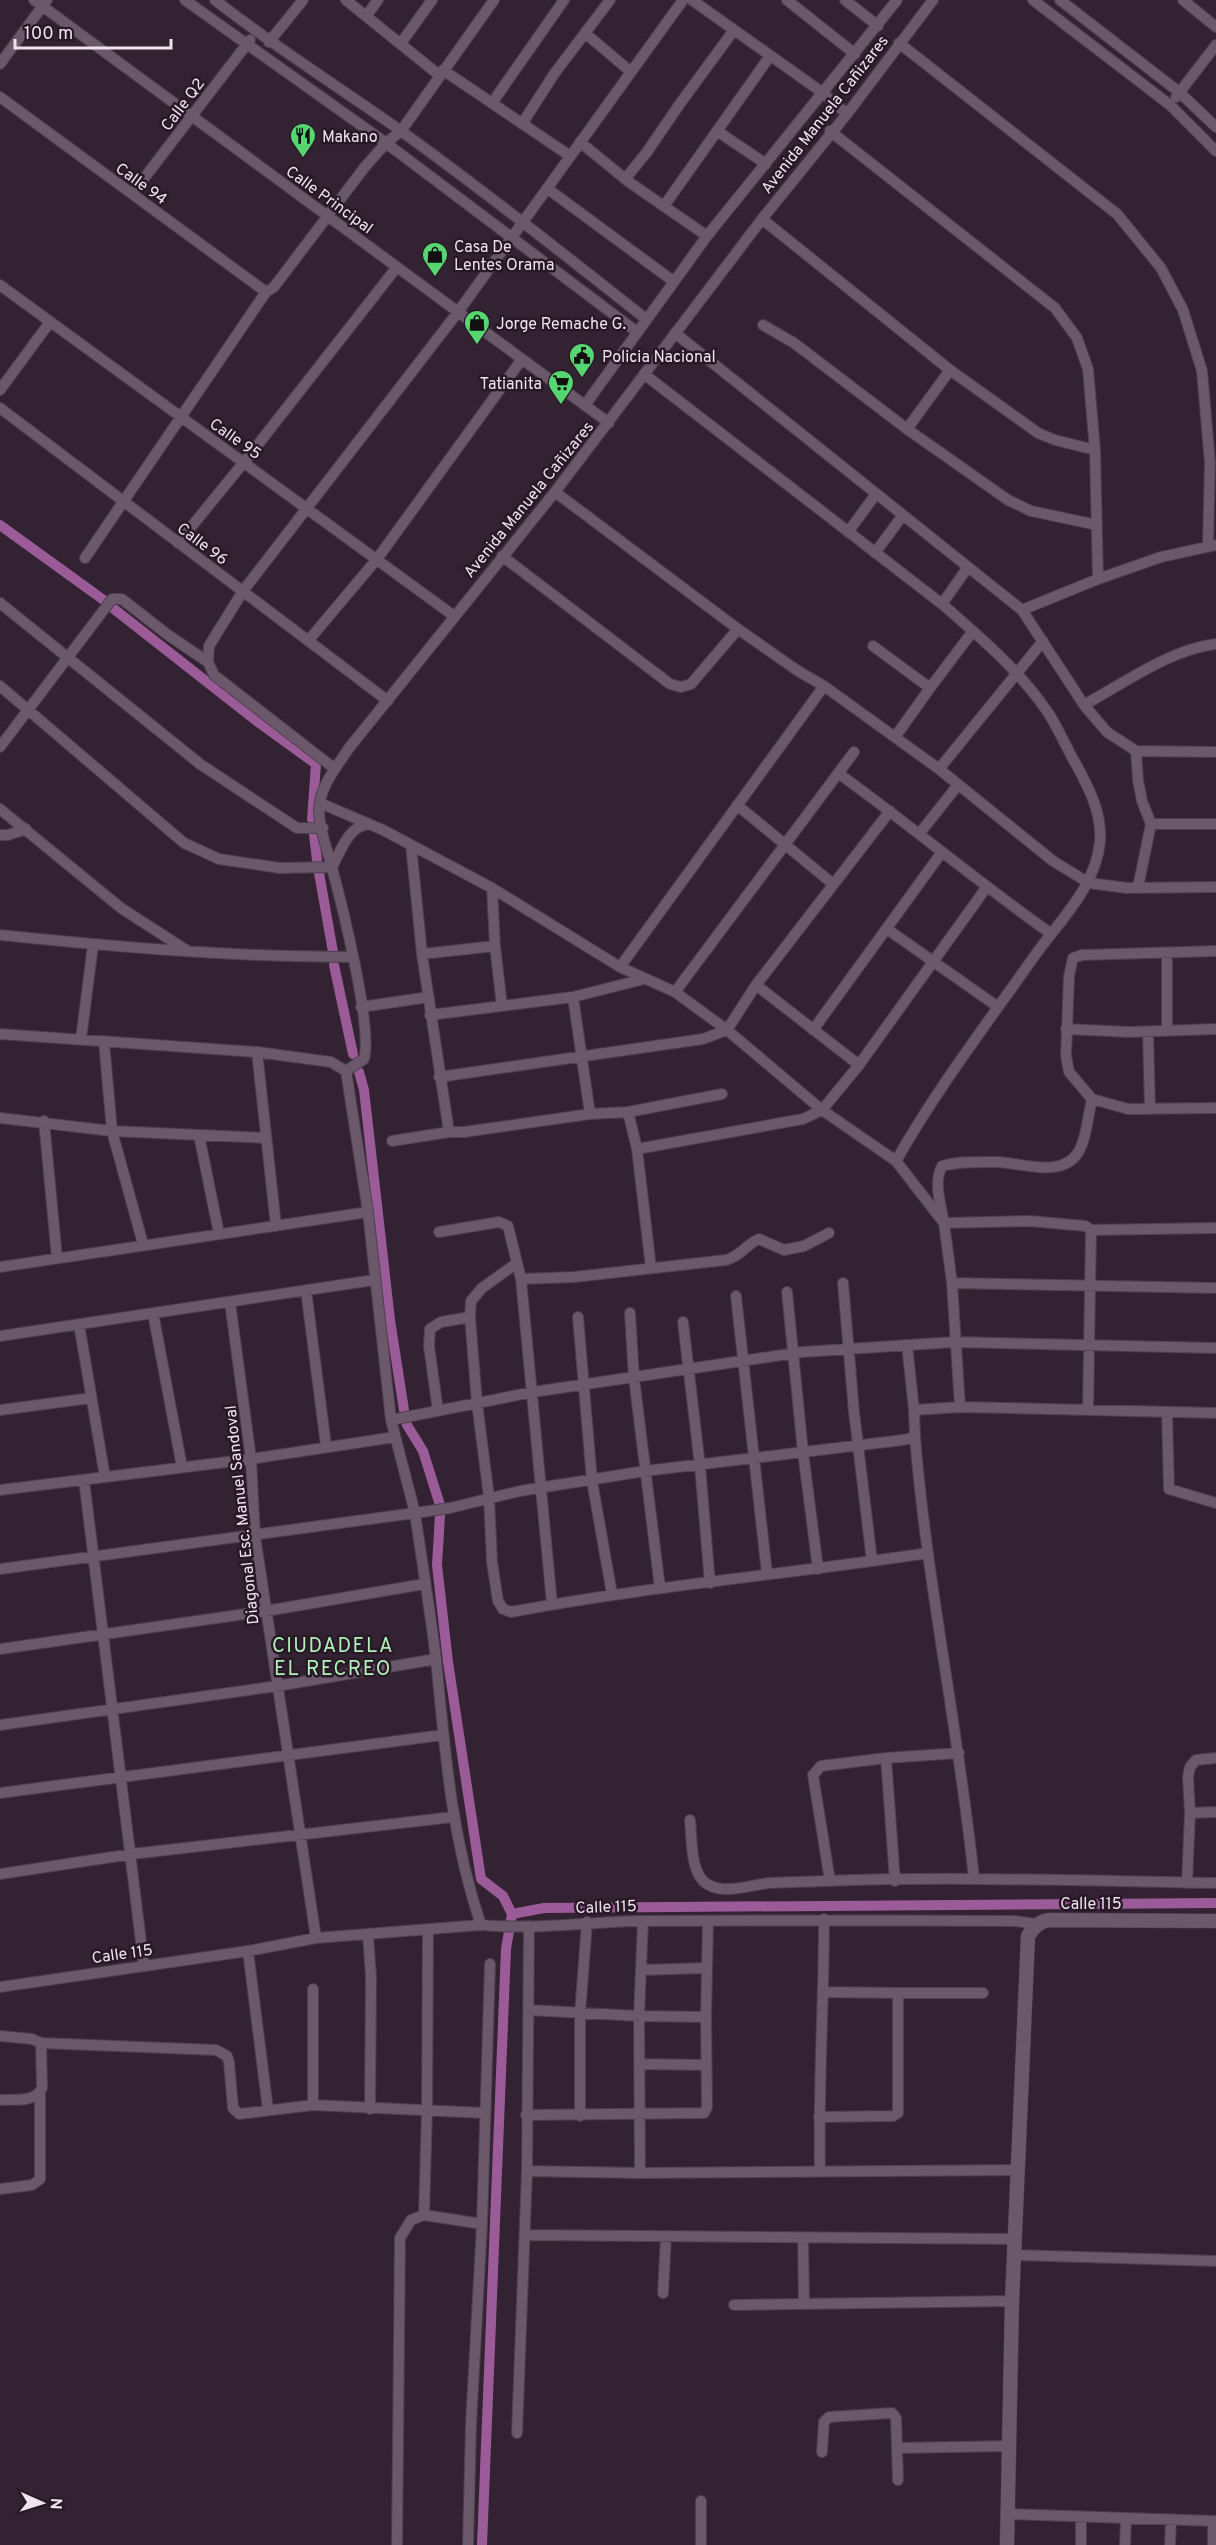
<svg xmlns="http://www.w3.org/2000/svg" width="1216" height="2545" viewBox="0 0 1216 2545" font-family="Overpass,sans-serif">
<rect width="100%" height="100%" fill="#332332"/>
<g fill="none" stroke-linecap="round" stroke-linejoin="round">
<path stroke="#9a5b98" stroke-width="10" d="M0,525L105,601
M114,609L258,722L316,764L312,819
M314,835L317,860
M319,873L333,952
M334,965L353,1054
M359,1072L364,1090L390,1320L404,1410
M406,1419L407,1425L423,1451L440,1505
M440,1515L437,1565L448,1662L481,1879L503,1896L512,1914
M482,2545L506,1949L512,1914L544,1908L1216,1903"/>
<defs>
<path id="minor" d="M34,0L609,423
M185,0L386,143L637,332
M215,0C275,47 339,87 401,131C484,191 565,255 646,319
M346,0L439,75
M692,0L823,93L847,114
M787,0L855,54
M845,0L878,26
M1033,0L1170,105L1216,151
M1060,0L1179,92L1216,127
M1183,0L1216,27
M367,15L378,0
M585,33L631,72
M269,42L303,0
M401,43L432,0
M899,43L1117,214L1161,268L1183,310L1202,371L1210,463L1208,545
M0,64L47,0
M443,70L570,156
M0,97L266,292
M1176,97L1216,45
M492,103L564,0
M522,124L554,74L610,0
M717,131L766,164
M830,131L1055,308L1077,338L1088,369L1095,450L1098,579
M580,142L629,182L707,236
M625,179L647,152L679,105L734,30
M548,189L673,281
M132,194L250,40
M664,206L770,56
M762,219L950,370L1038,433L1055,440L1095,450
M0,285C151,396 303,505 454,616
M763,325L794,343L907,429L1008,500L1031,511L1097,525
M675,333L1022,610L1084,705C1124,683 1171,649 1216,644
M644,374L942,604C980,637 1020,671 1049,714C1059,730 1067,749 1077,766C1090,790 1102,814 1100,842C1095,889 1058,922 1033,958C986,1025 936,1090 896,1161
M0,390L50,322
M585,405L707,236L897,0
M0,408L388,701
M907,429L950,370
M555,492L738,629L798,671L824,686L939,769L1053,861L1089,883L1127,888L1216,887
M848,532L876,494
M178,543L245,461L397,267
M875,553L903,515
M502,556L670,684L681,687L691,684L738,629
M85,558L266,292L274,287L364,168L386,143L401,131L494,0
M0,603L200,764L297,828H323
M942,604L968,567
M1022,610L1098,579L1161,557L1216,545
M308,641L377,559L522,359
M873,646L930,688L895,737
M0,686L184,843L219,859L280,868L332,867C341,851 348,826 369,824
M930,688L973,631
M1084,705L1107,732L1136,751L1216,752
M0,747L112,599H122L168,635L208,662
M1136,751L1138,780L1142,801L1151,824L1138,887
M335,769L214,675L208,662L209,646L243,591L458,312L683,0
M939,769L1043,641
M838,773C910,825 978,882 1050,933
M737,805L833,884
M0,809L121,908L186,950
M1151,824H1216
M919,834L958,785
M0,835H8L26,829
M411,845L422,954L449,1132H464L590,1114L628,1112L722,1094
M492,888L495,946
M887,929L998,1007
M0,935C117,947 234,957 352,957
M1216,951L1082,955L1073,958L1069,976L1066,1056L1069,1072L1092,1099L1128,1109L1216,1108
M422,954L495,946L502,1006
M620,967L824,686
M756,985L859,1065
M675,992L854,752
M573,997L590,1114
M361,1007L429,997
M430,1015L573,997L644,979
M1066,1029L1130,1032L1216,1029
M813,1030L942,852
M1167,1031V953
M1148,1032L1150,1109
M0,1034L257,1052L331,1062L346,1071L368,1212L391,1420L415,1513L450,1508L520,1491L645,1471L903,1440L915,1437L914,1410L960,1407L952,1283L944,1223L896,1161L822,1110L727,1030L675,992L620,967L492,888L383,830L320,803
M81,1039L93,945
M104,1042L112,1131L143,1244
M257,1052L276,1226
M346,1071L364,1059C373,1027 341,901 331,864C326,845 316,820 320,801C324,781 338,765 349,748L555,492L762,219L847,114L933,0
M439,1077L703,1039L727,1030L756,985L890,811
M1092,1099C1088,1115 1087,1135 1080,1149C1065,1180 1022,1163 998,1162C980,1162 959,1161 942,1166C933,1183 941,1205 944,1223L1030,1221L1085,1226L1091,1230L1216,1228
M628,1112L637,1149L651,1268
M0,1118L112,1131L266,1138
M44,1121L57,1258
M199,1135L219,1234
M392,1141L449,1132
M637,1149L803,1119L822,1110L859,1065L986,888
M439,1232L499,1222L508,1226L521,1279L552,1604
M517,1263L482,1288L471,1301L470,1317L477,1403L489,1497L492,1562L498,1601L503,1609L511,1612C649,1586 789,1574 928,1553
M0,1267L368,1212
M521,1279L574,1277L726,1260C743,1255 746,1244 759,1239L784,1250L804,1246L829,1233
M843,1283L854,1412L872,1561
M952,1283L1216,1288
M306,1290L326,1446
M787,1292L803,1452L818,1569
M736,1296L767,1574
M230,1302L251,1459L255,1536L316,1938
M153,1313L182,1467
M630,1313L634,1378L660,1588
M578,1317L592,1481L612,1594
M683,1322L700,1466L710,1583
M79,1324L105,1477
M0,1336L374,1280
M907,1345L914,1410
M960,1407L1216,1413
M0,1410L91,1398
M1088,1410L1091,1230
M438,1411L429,1346L430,1329L441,1322L470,1317
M1167,1412L1169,1489L1216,1503
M391,1420L533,1392L802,1352L955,1342L1216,1348
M915,1437C927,1585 959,1731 974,1879
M84,1480L144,1966
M0,1490L251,1459L395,1437
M0,1569L415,1513C422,1562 430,1610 436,1659C445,1751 451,1836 481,1925
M0,1649L266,1611L424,1584
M0,1725L277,1686L436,1659
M886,1758L895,1881
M0,1793L443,1735
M1190,1813L1216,1812
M690,1820C692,1838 690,1874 707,1884C724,1895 750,1885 769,1883C787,1882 806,1882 824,1881C954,1876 1085,1881 1216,1883
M0,1874L132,1854L453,1817
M830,1881L813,1775L821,1766L886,1758L959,1753
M1187,1883L1190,1813L1188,1777L1190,1767L1196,1760L1216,1758
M368,1935L371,1977L370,2109
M248,1951L268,2110
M641,1970L707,1968
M0,1987L248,1951L316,1938L481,1925C534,1930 588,1922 640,1921C765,1920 889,1920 1014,1921L1038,1924
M313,1989V2105
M898,1993H983
M529,2010L639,2016L706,2017
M0,2036L32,2039L41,2043L216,2050L227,2056L229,2062L233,2108L239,2114L313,2105L485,2113
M639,2064L706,2065
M0,2100C15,2099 35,2103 42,2088L41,2043
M526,2115L704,2113L707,2107L706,2017L708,1921
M580,2116V2014L587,1922
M819,2117L893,2116L898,2113V1993L824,1992
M527,2171L640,2173L1019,2170
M820,2171C818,2087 824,2003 824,1919
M640,2173L639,2016L643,1921
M0,2189L32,2185L40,2179V2094
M424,2215L482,2224
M525,2235L1015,2239
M803,2238L804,2303
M1014,2255L1216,2261
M663,2293L666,2237
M734,2305L1012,2301
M517,2433L527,2171L529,1926
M898,2448L1009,2446
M822,2452L824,2422L829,2417L892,2413L896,2418L898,2480
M701,2501V2545
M1007,2514L1216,2521
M397,2545L400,2238L411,2220L424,2215L427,2110L428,1930
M468,2545L471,2424L482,2224L490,1964
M1081,2545V2518
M1125,2545L1126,2519
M1170,2545L1171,2520
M1213,2545V2521"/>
<path id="tertiary" d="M1007,2545L1012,2301L1028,1936C1033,1928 1040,1921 1049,1920L1216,1921"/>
</defs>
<use href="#minor" stroke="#4d404d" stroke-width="12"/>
<use href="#tertiary" stroke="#4d404d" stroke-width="15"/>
<use href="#minor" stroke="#6b586a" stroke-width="10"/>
<use href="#tertiary" stroke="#6b586a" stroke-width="14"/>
</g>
<defs>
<symbol id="restaurant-pin" viewBox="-11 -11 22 30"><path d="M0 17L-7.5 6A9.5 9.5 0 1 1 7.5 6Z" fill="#55d671" stroke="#291928"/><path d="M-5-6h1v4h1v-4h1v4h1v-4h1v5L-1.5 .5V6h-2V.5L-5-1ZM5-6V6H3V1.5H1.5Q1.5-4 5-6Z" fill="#111"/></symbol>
<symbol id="shop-pin" viewBox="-11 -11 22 30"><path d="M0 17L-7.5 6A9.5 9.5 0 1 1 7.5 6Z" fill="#55d671" stroke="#291928"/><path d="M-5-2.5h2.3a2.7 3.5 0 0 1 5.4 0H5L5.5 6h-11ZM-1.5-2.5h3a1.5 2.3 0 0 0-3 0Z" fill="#111"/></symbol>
<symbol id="civic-pin" viewBox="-11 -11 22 30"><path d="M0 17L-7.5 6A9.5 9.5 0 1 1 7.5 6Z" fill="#55d671" stroke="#291928"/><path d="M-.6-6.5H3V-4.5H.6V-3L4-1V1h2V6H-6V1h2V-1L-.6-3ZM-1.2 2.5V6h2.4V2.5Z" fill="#111"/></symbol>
<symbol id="supermarket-pin" viewBox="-11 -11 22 30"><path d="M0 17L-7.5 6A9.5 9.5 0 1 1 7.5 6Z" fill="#55d671" stroke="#291928"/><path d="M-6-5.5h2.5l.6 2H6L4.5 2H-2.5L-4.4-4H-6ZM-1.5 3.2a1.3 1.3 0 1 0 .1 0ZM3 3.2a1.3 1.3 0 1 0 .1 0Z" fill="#111"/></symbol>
</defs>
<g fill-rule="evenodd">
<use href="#restaurant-pin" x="288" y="121" width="30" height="40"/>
<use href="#shop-pin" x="420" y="240" width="30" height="40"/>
<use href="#shop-pin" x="462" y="308" width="30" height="40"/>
<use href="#civic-pin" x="567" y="341" width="30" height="40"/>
<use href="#supermarket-pin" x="546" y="368" width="30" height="40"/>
</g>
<g text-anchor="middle" stroke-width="5" stroke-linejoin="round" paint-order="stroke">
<g font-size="16" fill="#efe4ee" stroke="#291928">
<text transform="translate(182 104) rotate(-53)" y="6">Calle Q2</text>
<text transform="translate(824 114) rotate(-52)" y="6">Avenida Manuela Cañizares</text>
<text transform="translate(142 183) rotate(36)" y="6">Calle 94</text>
<text transform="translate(330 199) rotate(36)" y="6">Calle Principal</text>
<text transform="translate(236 438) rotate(35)" y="6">Calle 95</text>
<text transform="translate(528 499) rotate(-51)" y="6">Avenida Manuela Cañizares</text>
<text transform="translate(203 543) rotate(37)" y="6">Calle 96</text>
<text transform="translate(241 1515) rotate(-96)" y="6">Diagonal Esc. Manuel Sandoval</text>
<text x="1091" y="1909">Calle 115</text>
<text transform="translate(606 1906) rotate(-2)" y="6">Calle 115</text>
<text transform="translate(122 1953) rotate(-8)" y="6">Calle 115</text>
</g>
<g font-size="16" fill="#efe4ee" stroke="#291928" text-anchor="start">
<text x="322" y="142">Makano</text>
<text x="454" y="252">Casa De<tspan x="454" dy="18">Lentes Orama</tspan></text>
<text x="496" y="329">Jorge Remache G.</text>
<text x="602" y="362">Policia Nacional</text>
<text x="542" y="389" text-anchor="end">Tatianita</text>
</g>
<g font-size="20" letter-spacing="1.5" fill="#b0f1b8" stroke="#291928">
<text x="333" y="1652">CIUDADELA<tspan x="333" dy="23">EL RECREO</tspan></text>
</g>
</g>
<g transform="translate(42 2503) rotate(93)" stroke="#291928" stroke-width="4.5" paint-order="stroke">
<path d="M0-4.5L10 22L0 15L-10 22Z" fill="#efe4ee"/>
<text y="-9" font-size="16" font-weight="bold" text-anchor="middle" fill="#efe4ee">N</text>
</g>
<path d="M15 39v9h156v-9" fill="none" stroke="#efe4ee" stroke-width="3"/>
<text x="24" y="39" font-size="18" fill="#efe4ee" stroke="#291928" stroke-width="4.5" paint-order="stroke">100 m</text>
</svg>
